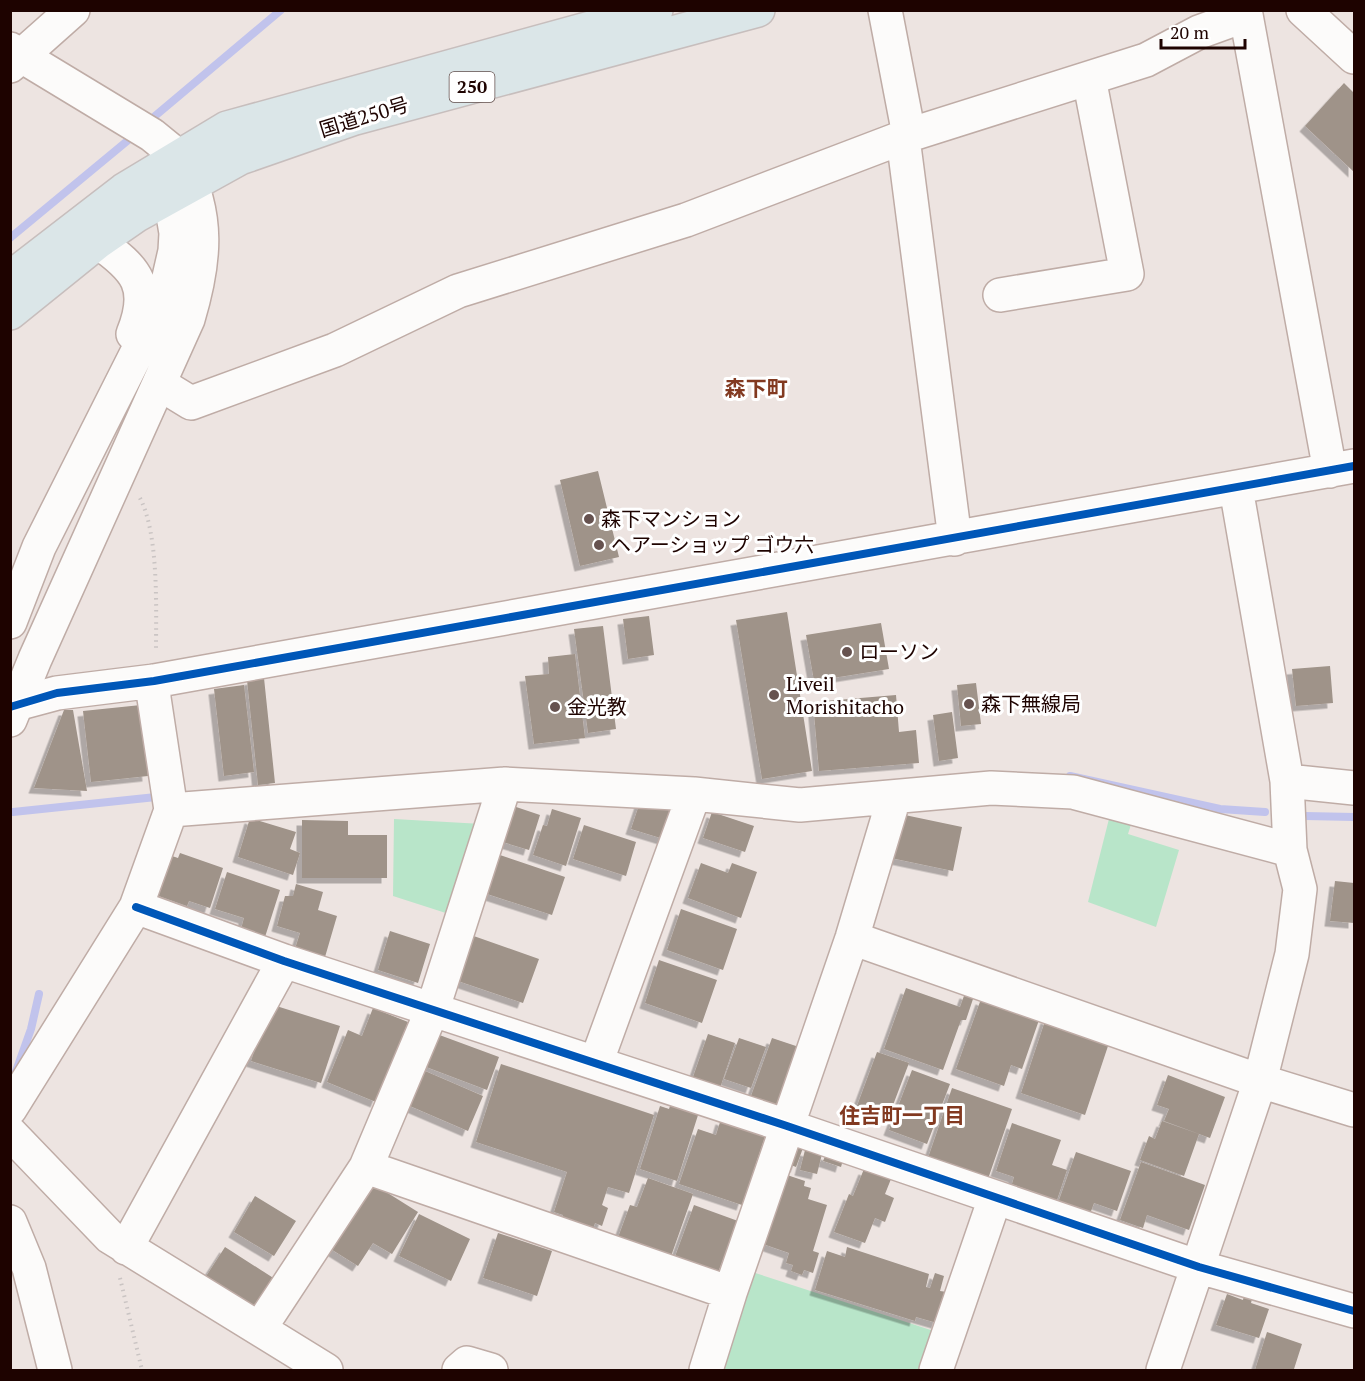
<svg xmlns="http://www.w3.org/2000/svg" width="1365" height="1381" viewBox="0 0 1365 1381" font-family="'PT Serif','Noto Sans JP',serif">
<defs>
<filter id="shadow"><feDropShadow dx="-5.5" dy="5.5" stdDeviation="0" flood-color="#0004"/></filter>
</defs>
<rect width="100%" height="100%" fill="#ede4e1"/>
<path fill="#b8e5c9" d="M1112,807L1135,812L1128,834L1179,850L1156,927L1088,902Z
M394,819L482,824L452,915L393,896Z
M749,1271L940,1333L927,1370H714Z"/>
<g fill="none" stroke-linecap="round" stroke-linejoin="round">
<path stroke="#c1c3ec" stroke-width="8" d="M155,116L281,10
M10,238L132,137
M1070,776L1220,809L1265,812
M13,812L156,797
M1305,816L1354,817
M15,1074L31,1029L39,994"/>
</g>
<path fill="#9f9389" filter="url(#shadow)" d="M1344,83L1354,93V172L1305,126Z
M598,471L619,557L580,566L560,480Z
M787,612L812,771L762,779L736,620Z
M649,616L654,655L628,659L623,619Z
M881,623L889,669L814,681L806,635Z
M603,626L616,729L588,733L574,629Z
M575,654L585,738L534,744L525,676L549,674L548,657Z
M1330,666L1333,703L1296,706L1292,669Z
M264,678L275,783L258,785L247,680Z
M976,683L981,724L961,726L957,685Z
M244,685L254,772L224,776L214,689Z
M896,695L899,732L916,730L919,763L819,771L813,702Z
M141,705L148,776L91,782L83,711Z
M64,710H73L87,791L34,788Z
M952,712L958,758L939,761L933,715Z
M640,802L675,812L667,840L631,829Z
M507,804L540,815L529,850L496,840Z
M552,809L581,818L566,866L533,855L543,825L547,826Z
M712,812L754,826L745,852L703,838Z
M900,814L962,827L953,871L891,858Z
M250,818L296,832L290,849L300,853L293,875L238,857Z
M302,820L348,821V835H387V878H302Z
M584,825L636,842L626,876L573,859Z
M491,852L565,877L552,915L478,891Z
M180,853L223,868L210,908L189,901L187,906L156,895L169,855L178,858Z
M701,863L728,873L732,863L757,872L741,918L688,898Z
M227,872L280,890L265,937L241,929L244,918L215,909Z
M1335,881L1354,883V923L1330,921Z
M296,884L323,892L318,910L337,916L325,957L295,949L300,933L277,926L285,896H293Z
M681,909L737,929L723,970L667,950Z
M390,931L430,944L418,983L378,970Z
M468,934L539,959L523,1003L452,979Z
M659,960L717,980L702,1023L645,1003Z
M906,988L960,1007L965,993L974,996L966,1020H961L943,1070L884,1049Z
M981,999L1039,1020L1022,1069L1011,1065L1004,1086L956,1069Z
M270,1004L340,1026L321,1083L251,1061Z
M373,1008L408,1022L376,1102L327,1082L348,1030L362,1036Z
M1046,1018L1110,1040L1085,1115L1021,1093Z
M434,1033L499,1057L487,1090L421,1065Z
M708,1034L735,1043L719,1091L698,1084L700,1079L693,1077Z
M739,1038L766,1047L751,1088L724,1079Z
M772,1038L805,1049L785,1108L751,1096Z
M877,1052L909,1063L890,1113L877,1108L872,1121L854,1114Z
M501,1064L654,1115L629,1193L608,1187L602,1205L608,1208L602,1226L595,1223L591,1235L559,1225L563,1215L554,1212L567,1172L476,1142Z
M418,1068L483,1096L468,1131L403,1103Z
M912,1070L950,1084L927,1144L889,1130Z
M1168,1075L1225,1097L1210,1138L1164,1121L1169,1109L1157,1105Z
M952,1088L1012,1109L988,1179L928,1158Z
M671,1103L699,1112L677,1181L640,1169L660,1106L669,1109Z
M721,1119L766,1134L742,1205L679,1184L698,1129L716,1135Z
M1162,1121L1199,1134L1184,1176L1140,1160L1149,1136L1155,1139Z
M1012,1123L1061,1140L1052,1165L1067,1170L1057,1200L1012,1184L1014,1177L996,1171Z
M798,1145L803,1148L796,1167L791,1165Z
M805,1150L822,1154L817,1174L800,1170Z
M1076,1152L1131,1171L1117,1211L1094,1203L1090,1214L1058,1203Z
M826,1154L843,1160L841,1167L823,1161Z
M1141,1162L1205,1185L1189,1230L1147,1215L1143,1228L1120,1220Z
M864,1169L891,1179L885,1194L894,1198L885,1222L875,1218L865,1243L834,1232L849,1194L853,1196Z
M784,1174L805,1181L804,1186L811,1188L808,1199L827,1205L813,1251L819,1253L813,1273L804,1270L802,1275L791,1271L793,1265L786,1263L789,1253L763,1244Z
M648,1178L693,1194L669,1262L616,1243L630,1205L637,1207Z
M367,1180L418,1212L392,1254L373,1243L358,1266L326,1246Z
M255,1196L296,1221L274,1256L234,1232Z
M694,1205L738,1221L716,1278L673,1262Z
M419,1214L470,1239L451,1281L399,1256Z
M498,1233L552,1251L537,1296L483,1278Z
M225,1247L278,1281L258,1312L205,1278Z
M847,1247L929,1274L926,1287L930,1288L935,1273L944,1276L940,1291L947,1292L937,1323L916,1317L915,1321L815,1290L827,1251L845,1257Z
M1227,1294L1243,1300L1244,1295L1252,1299L1251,1303L1269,1309L1259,1338L1216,1325Z
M1267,1332L1302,1344L1294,1369L1255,1370Z"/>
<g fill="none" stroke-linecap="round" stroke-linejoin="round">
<defs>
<path id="street" d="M885,10L909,135
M1303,10L1354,57
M1246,15L1330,471
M10,49L152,135L179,157
M10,66L73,10
M903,138L955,539
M1000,295L1127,274L1089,78
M160,384L191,403L335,350L458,291L686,220L909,135L1146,60L1199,32L1246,15L1244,10
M16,704L57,693L154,681L1354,466
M1287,781L1354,788
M171,810L505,784L694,794L800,805L991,788L1073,792L1290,850
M136,907L284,961L787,1126L1199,1267L1354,1311
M852,938L1260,1081L1354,1110
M596,1063L694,794
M10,1109L136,907L171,810L154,698V681
M10,1133L110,1237L326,1370
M366,1167L730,1293
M10,1222L29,1268L55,1370
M126,1248L284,961
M260,1328L366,1167L433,1008L505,784
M459,1370L467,1363L491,1370
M706,1370L730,1293L852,938L894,798
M936,1370L995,1198
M1163,1370L1260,1081L1292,954L1300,889L1290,850L1287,781L1236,488"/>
<path id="secondary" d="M98,242C137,269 152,287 133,334
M10,622L39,547L164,299L175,251L176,233L170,197L176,170
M10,720L35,659L188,319C205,262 210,215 181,161"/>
<path id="highway" d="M10,278L124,190L227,128L656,10
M10,313L98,242L137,215L240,158L355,118L758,10"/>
</defs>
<use href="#street" stroke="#bfaca6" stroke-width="36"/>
<use href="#secondary" stroke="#bfaca6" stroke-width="36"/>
<use href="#highway" stroke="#c7bebd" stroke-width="36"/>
<path stroke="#cac4c3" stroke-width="4" stroke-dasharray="1.5 4.5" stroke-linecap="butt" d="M140,498C159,535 156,609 156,650
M120,1278L142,1370"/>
<use href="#street" stroke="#fcfbfa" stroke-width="33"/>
<use href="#secondary" stroke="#fcfbfa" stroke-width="33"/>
<use href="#highway" stroke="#dbe6e8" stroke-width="33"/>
<defs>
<path id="cycleway" d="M10,707L57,693L154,681L1354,466
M136,907L284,961L787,1126L1199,1267L1354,1311"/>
</defs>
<use href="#cycleway" stroke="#fff" stroke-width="11"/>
<use href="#cycleway" stroke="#0057b8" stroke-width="8"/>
</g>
<g fill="#66524f" stroke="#fff" stroke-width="2">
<circle cx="589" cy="519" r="6"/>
<circle cx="599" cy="545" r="6"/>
<circle cx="847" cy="652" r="6"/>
<circle cx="774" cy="695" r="6"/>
<circle cx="969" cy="704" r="6"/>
<circle cx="555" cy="707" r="6"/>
</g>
<g text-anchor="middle" stroke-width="6" stroke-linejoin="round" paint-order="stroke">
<rect fill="#fff" stroke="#624f4c" stroke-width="1.5" x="449.5" y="72" width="45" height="30" rx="4.5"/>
<g font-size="18" font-weight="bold" fill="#1e0300">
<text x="472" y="93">250</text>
</g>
<g font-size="20" fill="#1e0300" stroke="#fff">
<text transform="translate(364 117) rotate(-17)" y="7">国道250号</text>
</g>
<g font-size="20" fill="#1e0300" stroke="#fff" text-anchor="start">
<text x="601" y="526">森下マンション</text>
<text x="611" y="552">ヘアーショップ ゴウ六</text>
<text x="859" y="659">ローソン</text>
<text x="786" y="691">Liveil<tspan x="786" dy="23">Morishitacho</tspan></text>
<text x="981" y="711">森下無線局</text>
<text x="567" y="714">金光教</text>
</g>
<g font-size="21" font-weight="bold" fill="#823920" stroke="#fff">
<text x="756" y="396">森下町</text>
<text x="902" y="1123">住吉町一丁目</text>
</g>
</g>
<rect width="1365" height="1381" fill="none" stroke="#1e0300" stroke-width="24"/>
<path d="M1161 39v9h84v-9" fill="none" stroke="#1e0300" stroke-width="3"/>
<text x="1170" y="39" font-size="18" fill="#1e0300" stroke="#ffffff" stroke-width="4.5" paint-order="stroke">20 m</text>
</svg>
